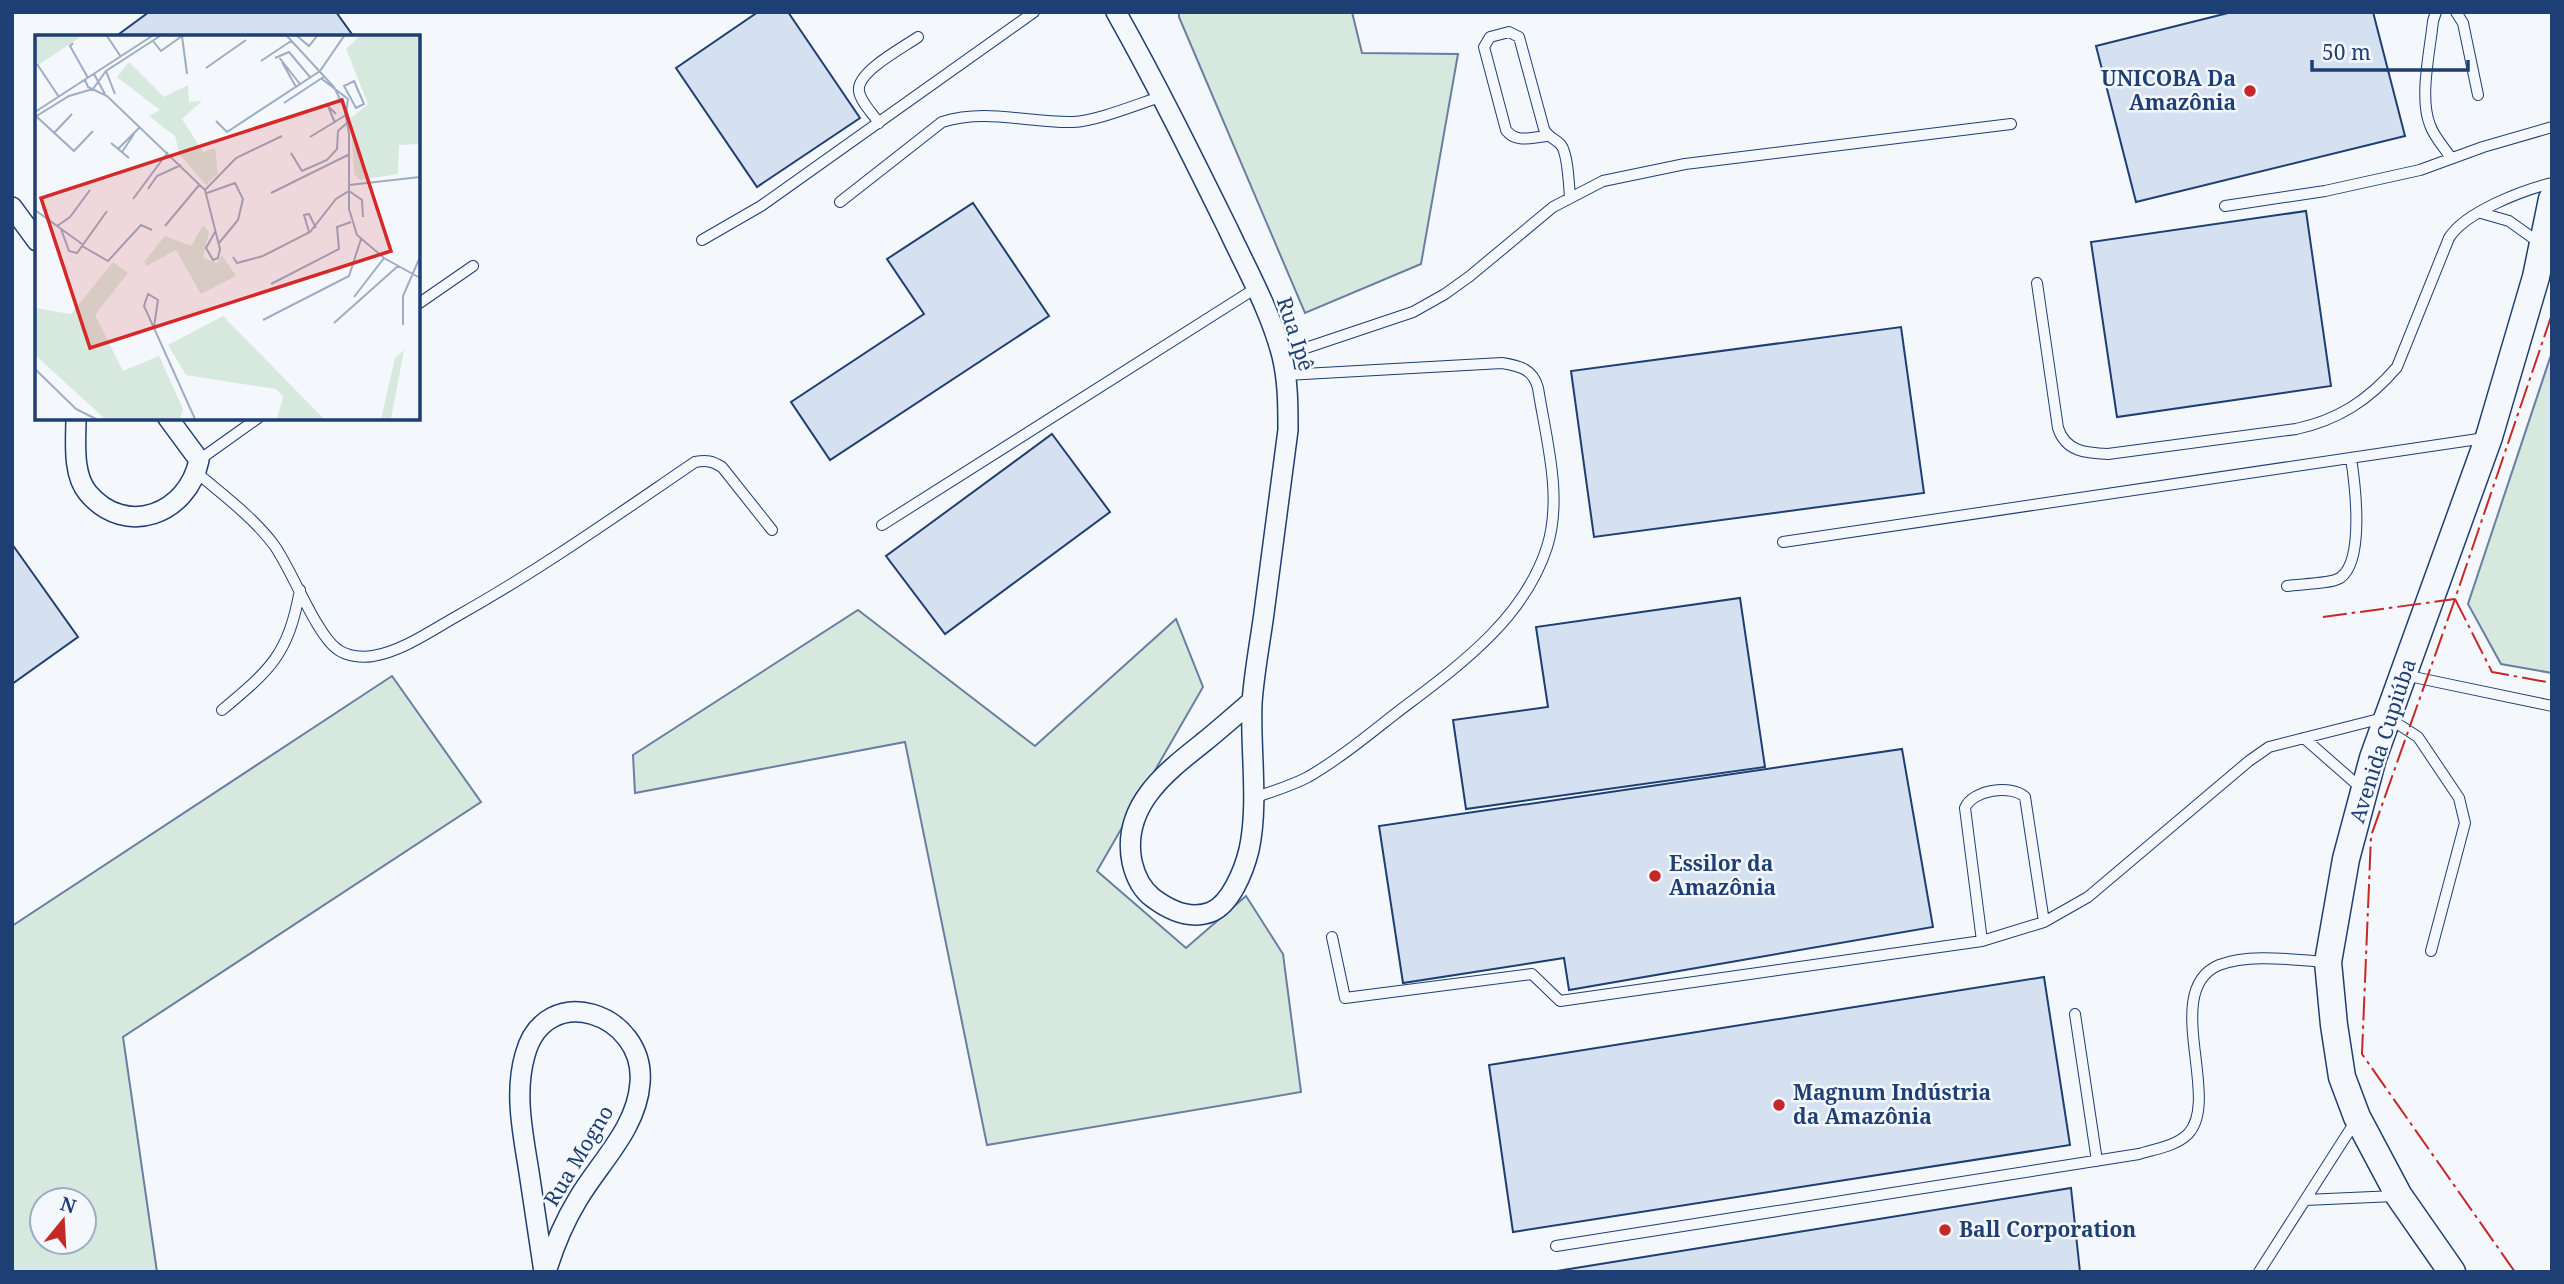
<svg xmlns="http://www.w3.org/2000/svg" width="2564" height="1284" viewBox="0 0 2564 1284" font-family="'Noto Serif',serif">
<rect width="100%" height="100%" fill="#f4f7fb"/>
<path fill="#d7e8df" stroke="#687fa3" stroke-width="2" fill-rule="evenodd" d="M1179,12H1352L1362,53L1458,54L1421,264L1305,313L1179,17Z
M2552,352V673L2501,664L2468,604Z
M858,610L1035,746L1176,619L1203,687L1097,871L1186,948L1246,896L1283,954L1301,1092L987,1145L905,742L635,793L633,755Z
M392,676L481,802L123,1037L157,1272H12V926ZM42,1200H84V1242H42Z"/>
<path fill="#d5e0f0" stroke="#1d3f73" stroke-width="2" d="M149,12H336L354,37H115Z
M758,12H788L860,118L757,187L676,68Z
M2232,12H2373L2405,136L2136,202L2096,46Z
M973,203L1049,316L830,460L791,402L924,314L887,259Z
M2306,211L2331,386L2117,417L2091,242Z
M1901,327L1924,493L1594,537L1571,371Z
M1052,434L1110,512L945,634L886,556Z
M12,544L78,637L12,684Z
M1740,598L1765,767L1466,809L1453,720L1548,707L1536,627Z
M1902,749L1933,927L1569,990L1564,958L1403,983L1379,826Z
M2044,977L2070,1145L1513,1232L1489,1065Z
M2071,1188L2080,1272L1557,1271Z"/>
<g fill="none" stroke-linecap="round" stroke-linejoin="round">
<defs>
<path id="lane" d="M2436,12L2433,21C2430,51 2419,98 2430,125C2434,137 2444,147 2451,158
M2456,12L2463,23L2478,95
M879,123C873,114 860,101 859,91C856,72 904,47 918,37
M1547,136C1533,137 1516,144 1506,130L1484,47L1490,37L1509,32L1519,37L1544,129C1548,138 1555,138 1561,145C1568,154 1569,186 1570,198
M840,202L942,122C986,108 1028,123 1073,122C1097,121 1138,104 1163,96
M2225,206L2325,191L2420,170L2483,147L2552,127
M2481,213L2509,221L2541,244
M702,240L761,206L1034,12
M2037,283L2058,428C2066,452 2086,453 2108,454L2296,429C2338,420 2369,400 2397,367L2449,238C2465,212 2523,190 2552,183
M418,304L473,266
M1282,356L1413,312L1445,294L1470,276L1553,207L1603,181L1685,164L2011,124
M199,460L258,418
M196,472C223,495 253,517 274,545C292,570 316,634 337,649C346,656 361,658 373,656C403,651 432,630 459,615C541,569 617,515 695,462C707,460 712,461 722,467L772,530
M882,525L1256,288
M1783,542L2485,438
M2287,586C2300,584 2330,584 2340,578C2365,561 2355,484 2351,458
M2404,675L2552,706
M222,710C271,669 288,655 300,590
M2304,738L2361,788
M1253,798C1271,792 1291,786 1308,777C1339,759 1367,736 1395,714C1454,669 1523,622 1547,547C1563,497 1546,439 1538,388C1533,369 1520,366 1502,363L1286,375
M1332,937L1345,998L1532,974L1560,1001L1982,941L2044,922L2088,897L2249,761L2269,747L2387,717L2418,737L2459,798L2465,823L2431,951
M1982,941L1965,808C1972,790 2011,784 2025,797L2044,922
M2075,1014L2097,1161
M2305,1200L2395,1196
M1556,1246L2139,1154C2155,1149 2176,1146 2188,1134C2222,1099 2160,990 2219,965C2249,953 2294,960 2326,962
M2259,1272L2355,1122"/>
<path id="street" d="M1116,12C1156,83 1192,156 1228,229C1247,270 1271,312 1282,356C1288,381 1288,405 1288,430C1280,491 1272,552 1264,613C1260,643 1254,673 1252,703C1250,750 1259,804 1249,850C1244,870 1231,904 1211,912C1190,920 1169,910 1153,898C1141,889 1135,875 1132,862C1121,806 1166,772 1204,742C1220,729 1236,715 1252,701
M12,207L37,241
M76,418C76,441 72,474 88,493C126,538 188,514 199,460L168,418
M544,1272C539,1238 534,1205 529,1172C523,1134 514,1093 525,1055C545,979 646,1013 640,1083C637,1128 600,1162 578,1199C564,1222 554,1246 546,1272"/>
<path id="secondary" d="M2452,1272L2399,1196L2357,1117L2342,1077L2334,1025L2328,962L2346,859L2373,758L2489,437L2536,277L2552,199"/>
</defs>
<use href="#lane" stroke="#1d3f73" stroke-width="12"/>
<use href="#street" stroke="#1d3f73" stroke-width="22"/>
<use href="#secondary" stroke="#1d3f73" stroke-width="29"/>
<use href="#lane" stroke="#f4f7fb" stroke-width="10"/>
<use href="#street" stroke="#f4f7fb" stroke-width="19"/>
<use href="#secondary" stroke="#f4f7fb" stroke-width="26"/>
<path stroke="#c62828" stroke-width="2" stroke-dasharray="24 5 3.5 5" stroke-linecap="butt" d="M2455,599L2492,672L2552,683
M2323,617L2455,599
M2515,1272L2362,1054L2371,836L2455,599L2552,314"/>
</g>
<g fill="#c62828" stroke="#f4f7fb" stroke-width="2.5">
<circle cx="2250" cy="91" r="7"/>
<circle cx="1655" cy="876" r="7"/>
<circle cx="1779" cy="1105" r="7"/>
<circle cx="1945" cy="1230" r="7"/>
</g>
<g text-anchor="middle" stroke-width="5" stroke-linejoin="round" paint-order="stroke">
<g font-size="21" font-weight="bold" fill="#1d3f73" stroke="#f4f7fb" text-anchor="start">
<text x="2236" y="86" text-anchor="end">UNICOBA Da<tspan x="2236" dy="24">Amazônia</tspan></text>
<text x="1669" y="871">Essilor da<tspan x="1669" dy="24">Amazônia</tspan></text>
<text x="1793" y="1100">Magnum Indústria<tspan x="1793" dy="24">da Amazônia</tspan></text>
<text x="1959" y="1237">Ball Corporation</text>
</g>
<g font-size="21" fill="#1d3f73" stroke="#f4f7fb">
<text transform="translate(1295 334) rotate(72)" y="7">Rua Ipê</text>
<text transform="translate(2383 741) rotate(-72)" y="7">Avenida Cupiúba</text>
<text transform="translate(579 1156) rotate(-59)" y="7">Rua Mogno</text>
</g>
</g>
<g transform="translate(35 35)">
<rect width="385" height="385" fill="#f4f7fb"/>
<path d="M0,1H47L0,32ZM325,1H385V109L364,110L363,139L325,145L319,139L316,83L333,69L311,14ZM94,27L129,62L153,50L154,67L167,66L147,84L168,117L180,113L183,139L171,150L145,120L140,101L114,81L125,75L82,42ZM168,190L174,197L168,223L182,228L187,220L201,241L166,259L141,215L111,231L109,227L130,201L156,211ZM78,227L93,238L60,280L88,336L124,321L148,374L145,384H70L0,320V273L36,279ZM188,281L289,384H242L248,362L241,354L151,340L133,310ZM369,315L356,384H346L360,323Z" fill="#d7e8df"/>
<path fill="none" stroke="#9eadc5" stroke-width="2" d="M72,1L86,22M147,1L152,39M252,1L299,52L309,72L314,98V174L322,200L349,223L385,243M262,1L274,11L282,1M118,6L126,16L147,1M38,8L35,11L53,43M243,21L265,49M240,23L254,17L275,42M226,26L256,6M247,27L261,52M2,29L24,62M171,33L211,5M71,36L80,59M59,39L70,59M287,44L313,64M50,45L53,52L72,61L170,155L185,214L183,223L178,225L171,213L180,197M319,46L329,69L321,73L309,51ZM249,68L290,41M0,77L117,1M0,82L34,61L58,54L71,36L125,1M2,82L39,116L58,96M181,86L192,97L285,36L309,1M300,88L293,71L301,79M19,98L37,79M275,102L311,80L313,64M76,108L94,123M83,114L105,92M87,117L99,99M256,118L267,136L292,125L302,114L303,96L313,87M314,150L385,142M113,154L122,141L146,130M170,155L201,123L247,101M172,158L200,148L208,164L203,185L184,208M236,158L315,119M98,164L133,117M0,175L47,209M22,191L35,182L55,155M130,191L165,149M26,194L34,216L42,218L72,176M274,197L269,180L274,179L281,193M47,211L73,226L106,190L117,195M198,222L202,228L228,221L275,197L301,164L314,156L327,165L328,182M236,249L304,214L302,192L316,187M319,262L349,223M228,285L314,241L326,204M299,288L363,231M368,290V261L385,222M119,292L123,265L113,259L109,271L160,384M0,334L41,374L61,384"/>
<path fill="#d62828" fill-opacity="0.15" stroke="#d62828" stroke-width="3.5" d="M307,65L356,216L55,313L6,163Z"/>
<rect width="385" height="385" fill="none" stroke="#1d3f73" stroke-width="3.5"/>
</g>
<rect width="2564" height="1284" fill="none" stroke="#1d3f73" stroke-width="28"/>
<g transform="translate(63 1221) rotate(18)"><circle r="33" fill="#f4f7fb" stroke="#9eadc5" stroke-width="2"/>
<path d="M0-5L12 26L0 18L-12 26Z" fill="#c62828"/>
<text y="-10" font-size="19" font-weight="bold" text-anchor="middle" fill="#1d3f73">N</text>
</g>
<path d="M2312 60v10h156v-10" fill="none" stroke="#1d3f73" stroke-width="3.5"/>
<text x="2322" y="60" font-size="21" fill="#1d3f73" stroke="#f4f7fb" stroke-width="5" paint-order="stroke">50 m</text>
</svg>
